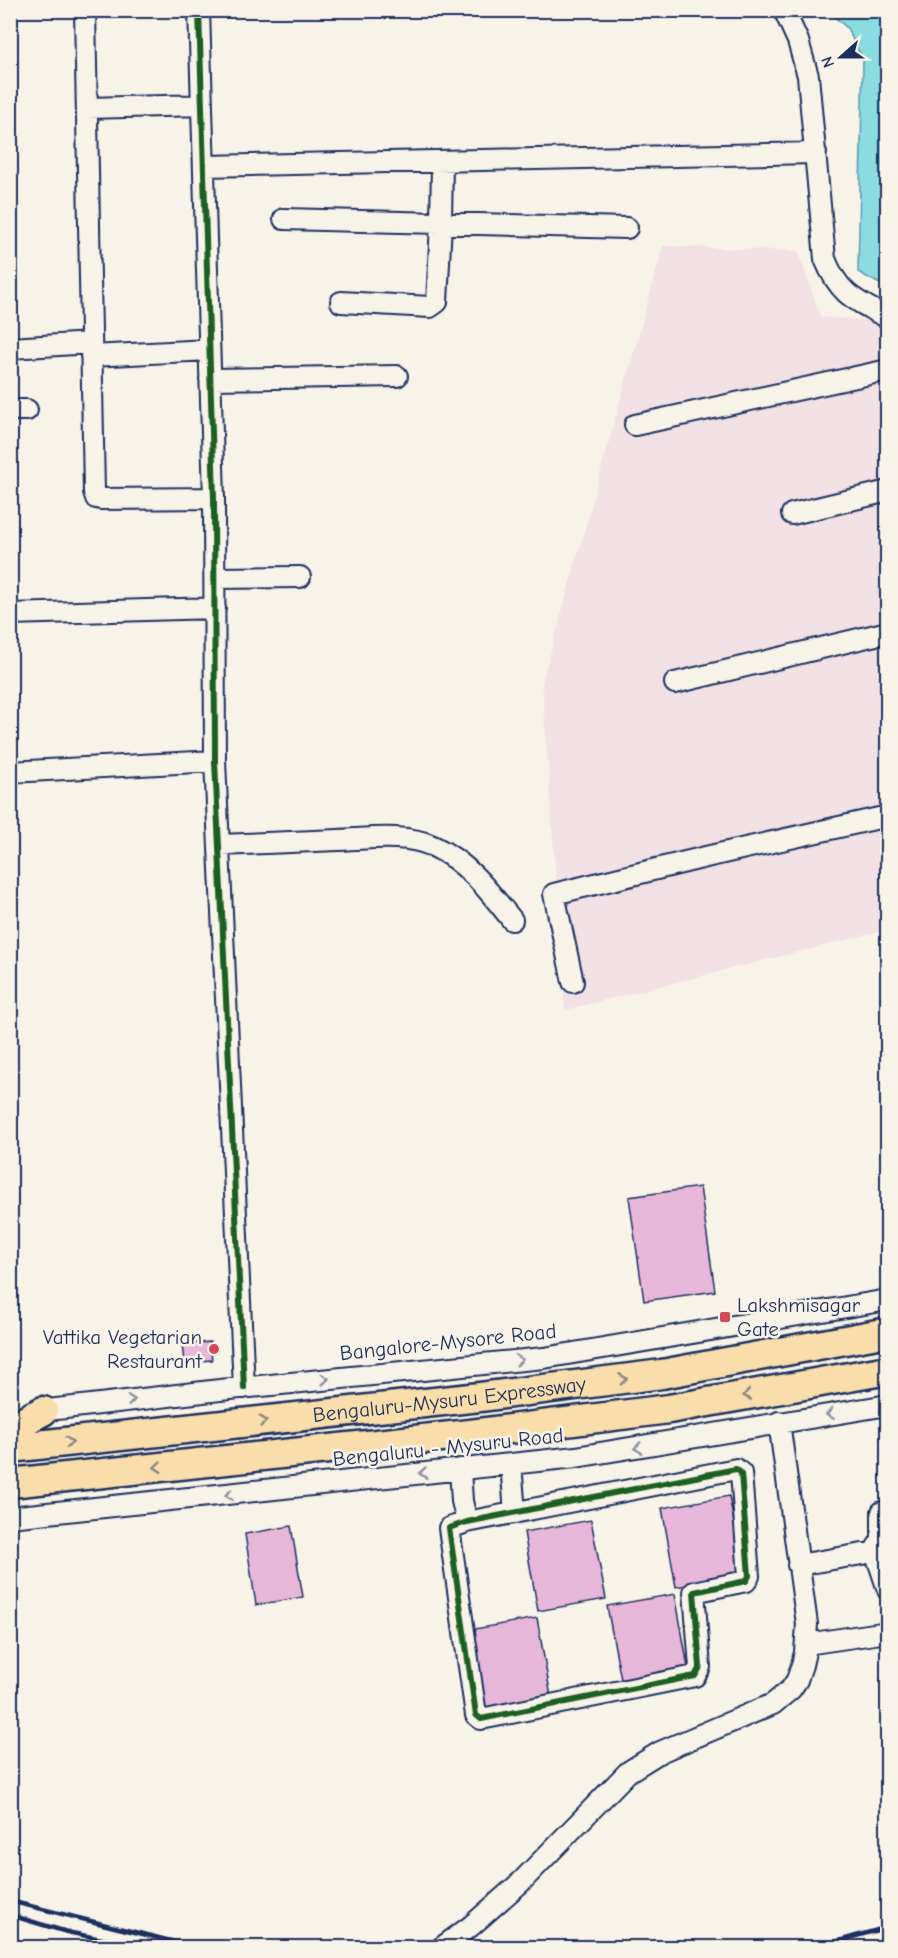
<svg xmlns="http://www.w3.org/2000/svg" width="898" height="1958" viewBox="0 0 898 1958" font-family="'Comic Neue',sans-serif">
<rect width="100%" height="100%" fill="#f7f3e8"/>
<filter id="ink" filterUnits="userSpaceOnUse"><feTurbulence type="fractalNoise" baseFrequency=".0167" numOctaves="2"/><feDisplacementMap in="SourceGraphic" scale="12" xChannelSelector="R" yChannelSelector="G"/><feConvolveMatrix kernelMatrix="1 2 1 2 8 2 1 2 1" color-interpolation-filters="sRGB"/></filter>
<g filter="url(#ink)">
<path fill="#f2e1e4" d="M663,246L798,251L821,317L887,322V930L565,1010L542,683Z"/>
<path fill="#8adce1" stroke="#5e97ad" stroke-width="1.5" d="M828,11H887V288L858,272L863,60L847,28Z"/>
<path fill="#e7b7d9" stroke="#1b2f5e" stroke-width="1.5" d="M700,1187L715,1291L644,1301L629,1197Z
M210,1342L212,1360L184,1362L182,1344Z
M729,1496L744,1575L676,1587L662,1508Z
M591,1520L606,1599L538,1611L524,1532Z
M291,1526L303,1597L256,1605L245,1534Z
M675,1594L689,1673L622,1685L607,1606Z
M537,1618L551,1697L484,1710L469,1630Z"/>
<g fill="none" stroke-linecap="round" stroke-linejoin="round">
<defs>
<path id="minor" d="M85,10L94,492L96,498L101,499L214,498
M199,10L214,498L215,761L244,1388
M784,10L798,41L808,76L825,259C840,296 855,300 888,318
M87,108L202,105
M204,166L816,153
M284,219L627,228
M341,302L430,307L437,302L441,223L442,161
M10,348L91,343
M91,356L209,350
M210,379L397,376
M10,410H27
M635,425L888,370
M792,514L888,491
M215,578L300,577
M10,614L215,608
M675,683L888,632
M10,772L215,761
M219,845C259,843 298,842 338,840C367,839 405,833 433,846C467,862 489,891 512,920
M573,982L554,894L710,856L888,816
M31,1412L220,1390L544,1358L888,1300
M511,1464L515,1513
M460,1469L462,1501L467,1522
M736,1469L741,1473L749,1576L746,1581L694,1592L700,1667L695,1676L481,1719L476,1715L449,1528L467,1522Z
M10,1517L576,1457L888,1405
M874,1552L882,1539V1512
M798,1565L874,1552L876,1554L888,1590
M806,1644L888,1632
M441,1948L471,1926L521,1882L628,1772L660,1752L773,1704L791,1689L797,1680L802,1665L805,1652L807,1624L779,1422"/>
<g id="highway">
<path d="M10,1429L43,1411"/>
<path id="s1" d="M10,1448L480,1397L662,1374L888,1332"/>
<path d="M10,1483L470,1434L669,1409L888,1370"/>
</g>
</defs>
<use href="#minor" stroke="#1b2f5e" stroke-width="24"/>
<use href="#highway" stroke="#1b2f5e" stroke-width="33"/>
<use href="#minor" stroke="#f7f3e8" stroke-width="20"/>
<use href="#highway" stroke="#f9deab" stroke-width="28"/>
<path stroke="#1b2f5e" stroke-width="4.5" d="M10,1901L199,1948
M10,1915L67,1932L145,1948
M814,1948L888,1927
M862,1948L888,1940"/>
<defs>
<path id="cycleway" d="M199,10L214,498L215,761L244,1388
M736,1469L741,1473L749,1576L746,1581L694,1592L700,1667L695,1676L481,1719L476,1715L449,1528L467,1522Z"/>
</defs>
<use href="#cycleway" stroke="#f7f3e8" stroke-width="10"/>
<use href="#cycleway" stroke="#1b5e20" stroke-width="6"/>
</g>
<defs><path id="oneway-chevron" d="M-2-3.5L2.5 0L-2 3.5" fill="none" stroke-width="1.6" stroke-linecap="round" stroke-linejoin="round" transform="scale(1.5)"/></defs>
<g stroke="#8991a3">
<use href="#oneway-chevron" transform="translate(519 1360) rotate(-6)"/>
<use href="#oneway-chevron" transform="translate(325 1379) rotate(-6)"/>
<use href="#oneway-chevron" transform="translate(131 1400) rotate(-7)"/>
<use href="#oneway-chevron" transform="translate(830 1414) rotate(171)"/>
<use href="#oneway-chevron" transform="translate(638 1448) rotate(172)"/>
<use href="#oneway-chevron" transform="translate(423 1473) rotate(174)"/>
<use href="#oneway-chevron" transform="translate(229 1495) rotate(174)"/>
</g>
<g stroke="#8a8684">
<use href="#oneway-chevron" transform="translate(623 1379) rotate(-7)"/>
<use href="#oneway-chevron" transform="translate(747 1395) rotate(170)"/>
<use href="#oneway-chevron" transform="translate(263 1421) rotate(-6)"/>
<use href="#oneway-chevron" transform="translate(69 1442) rotate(-6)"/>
<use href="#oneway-chevron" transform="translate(158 1467) rotate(174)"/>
</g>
</g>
<g fill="#d1495b" stroke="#f7f3e8" stroke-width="2">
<rect x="719" y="1311" width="12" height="12" rx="3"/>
<circle cx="214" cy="1349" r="6"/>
</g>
<g text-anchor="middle" stroke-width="5" stroke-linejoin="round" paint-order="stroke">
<g font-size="21" fill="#1b2f5e" stroke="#f7f3e8" text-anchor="start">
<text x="737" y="1312">Lakshmisagar<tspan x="737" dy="24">Gate</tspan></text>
<text x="202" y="1344" text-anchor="end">Vattika Vegetarian<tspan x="202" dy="24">Restaurant</tspan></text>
</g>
<g font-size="21" fill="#1b2f5e" stroke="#f7f3e8">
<text transform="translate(448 1342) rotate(-6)" y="7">Bangalore-Mysore Road</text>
<text dy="7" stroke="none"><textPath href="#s1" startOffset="442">Bengaluru-Mysuru Expressway</textPath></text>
<text transform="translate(448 1447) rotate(-6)" y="7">Bengaluru - Mysuru Road</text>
</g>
</g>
<rect width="898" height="1958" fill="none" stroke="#f7f3e8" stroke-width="36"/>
<rect x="18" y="18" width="862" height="1922" fill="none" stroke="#1b2f5e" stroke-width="2" filter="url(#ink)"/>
<g transform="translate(841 57) rotate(249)" stroke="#f7f3e8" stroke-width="4.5" paint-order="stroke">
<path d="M0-4.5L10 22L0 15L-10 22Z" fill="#1b2f5e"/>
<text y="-9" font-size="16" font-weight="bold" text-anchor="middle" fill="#1b2f5e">N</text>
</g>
</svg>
